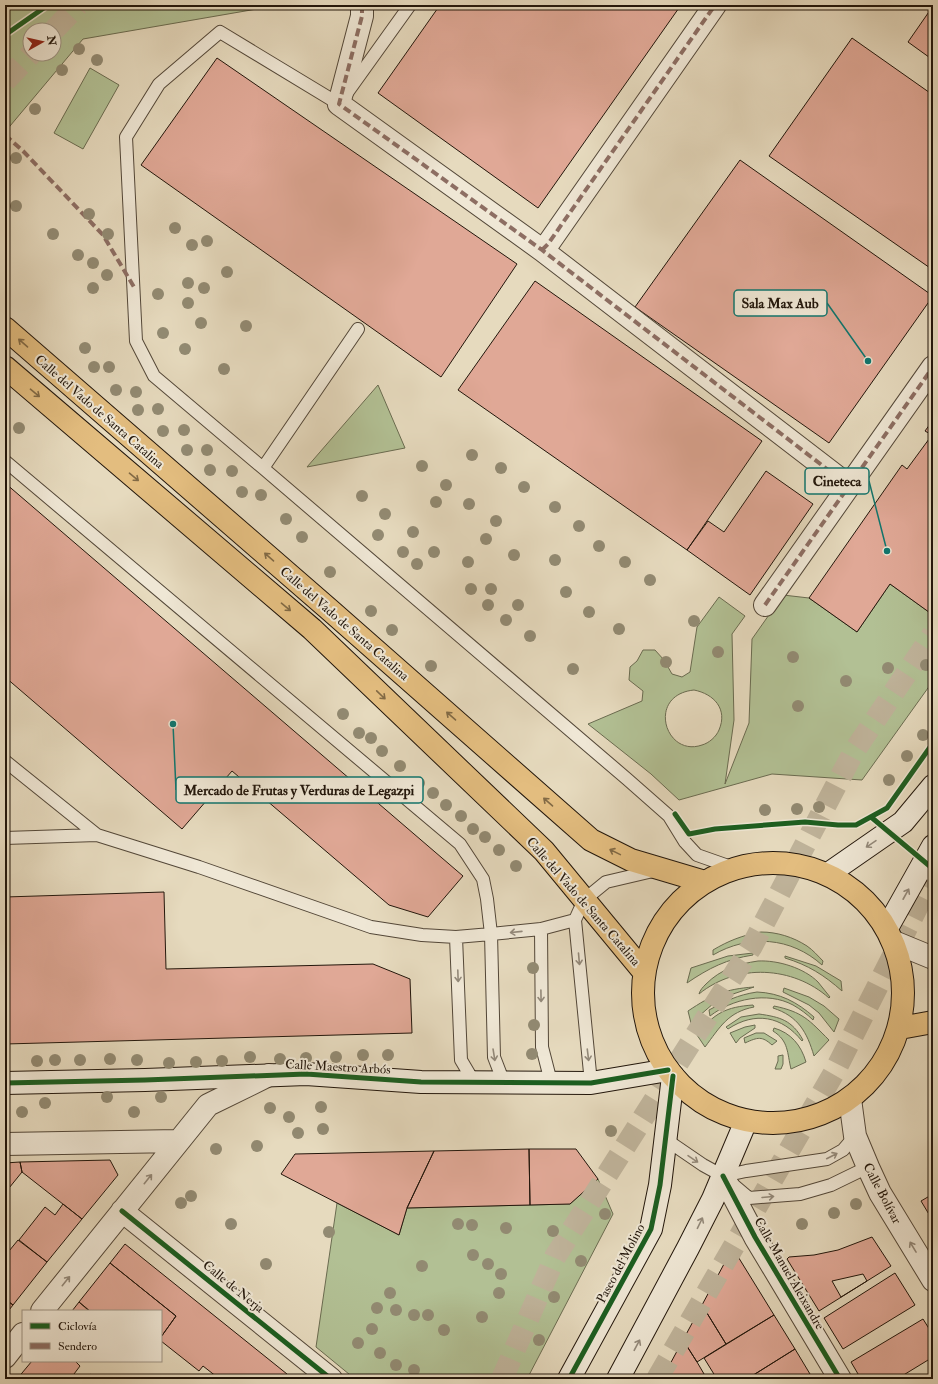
<svg xmlns="http://www.w3.org/2000/svg" width="938" height="1384" viewBox="0 0 938 1384" font-family="'IM FELL Double Pica',serif">
<rect width="100%" height="100%" fill="#e6dabe"/>
<filter id="stains"><feTurbulence type="fractalNoise" baseFrequency=".005" numOctaves="4"/><feColorMatrix values="0 0 0 0 .2 0 0 0 0 .09 0 0 0 0 .02 0 0 0 .5 -.17"/></filter>
<radialGradient id="worn" r=".72"><stop offset=".6" stop-color="#630" stop-opacity="0"/><stop offset="1" stop-color="#630" stop-opacity=".3"/></radialGradient>
<path fill="#b2c094" stroke="#6a6b50" fill-rule="evenodd" d="M5,5H280L83,39L5,132ZM30,30H54V54H30Z
M90,68L119,85L83,149L54,133Z
M378,385L405,448L307,467Z
M890,584L933,615V681L862,780L772,774L679,800L651,774L588,724L642,701L643,691L629,680L630,667L637,661L643,650H655L664,660L672,674L682,677L690,672L697,627L719,597L745,616L732,634L734,720L725,784L749,723L752,639L783,595L809,598L857,632ZM694,690C714,694 728,709 719,730C716,737 709,743 702,745C665,758 646,695 694,690Z
M761,932C777,932 793,937 807,946C813,950 818,956 823,961L822,965C791,937 749,934 713,955V950C728,941 743,935 761,932Z
M753,953V955C727,959 709,968 687,983L691,968L728,956Z
M785,956L816,966L841,981L842,991C824,975 808,965 785,958Z
M758,961C778,960 804,968 818,982C822,987 826,992 830,997L829,998C793,966 737,963 699,994C700,990 703,987 706,984C721,969 738,964 758,961Z
M754,987L730,995L714,1003L691,1023L688,1011C712,995 725,989 754,987Z
M784,988L809,997L824,1006L839,1019L834,1032L819,1013L809,1005L783,992Z
M757,992C780,993 797,1002 814,1017L813,1020C807,1014 800,1009 793,1005C767,991 732,999 710,1016L709,1010C726,1001 737,995 757,992Z
M753,1005L754,1007C728,1012 720,1027 705,1047L697,1035C714,1013 726,1007 753,1005Z
M774,1006C803,1012 809,1020 829,1040L814,1056C807,1032 798,1016 773,1008Z
M759,1014C780,1017 792,1020 803,1040L802,1041C782,1016 755,1011 728,1029L726,1027L741,1017Z
M755,1025V1028L740,1038L736,1043L730,1033L745,1027Z
M774,1028C791,1033 801,1045 806,1062L791,1069C787,1053 789,1041 773,1031Z
M756,1033H764L777,1041L772,1045C762,1036 758,1037 745,1043L744,1038Z
M783,1055V1064L781,1069H775L778,1061V1056Z
M598,1179L613,1214L527,1379H355L316,1347L337,1203L399,1235L407,1208L570,1204Z"/>
<path fill="#e0a896" stroke="#22160b" fill-rule="evenodd" d="M440,5H681L538,208L378,93Z
M933,6V60L908,42Z
M852,38L933,95V270L769,156Z
M217,58L517,264L441,377L141,165Z
M740,160L933,296L829,443L635,307Z
M535,281L762,441L687,550L458,390Z
M933,420V615L890,584L857,632L809,598L902,465L907,469L932,435L925,431Z
M766,471L813,504L750,595L687,550L708,521L724,532Z
M5,483L463,876L428,917L389,905L232,771L182,829L5,677Z
M164,892L166,969L373,964L410,979L412,1033L5,1044V897Z
M529,1149L530,1205L407,1208L434,1151Z
M529,1149H576L598,1179L570,1204L530,1205Z
M434,1151L407,1208L399,1235L281,1174L295,1154Z
M110,1160L118,1175L82,1219L22,1172L20,1162Z
M20,1162L22,1172L5,1193V1163Z
M933,1194V1221L921,1201Z
M63,1204L82,1219L47,1262L19,1240L45,1207L55,1215Z
M872,1237L891,1266L819,1311L787,1259L789,1257L814,1255L838,1250ZM863,1274L867,1281L841,1297L832,1281Z
M18,1240L47,1262L13,1305L5,1299V1256Z
M125,1244L287,1374L283,1379H215L217,1377L203,1366L199,1371L161,1341V1337L176,1316L110,1263Z
M731,1251L737,1255L774,1315L726,1344L702,1305Z
M110,1263L176,1316L161,1337V1311H90L79,1302Z
M895,1273L915,1305L843,1349L824,1318Z
M5,1299L13,1305L5,1315Z
M79,1302L88,1310L90,1311H72Z
M702,1305L726,1344L697,1362L683,1340Z
M774,1315L795,1349L747,1379H717L704,1358Z
M923,1319L933,1335V1357L897,1379H861L851,1362Z
M683,1340L697,1362L707,1379H662Z
M795,1349L813,1379H778L777,1377L774,1379H747Z
M32,1361H75L80,1366L74,1374L78,1377L77,1379H17Z
M90,1374L96,1379H86Z"/>
<g fill="none" stroke-linecap="round" stroke-linejoin="round">
<path stroke="#bfb39a" stroke-width="22" stroke-dasharray="22 11" stroke-linecap="butt" d="M54,30L78,5
M5,81L31,54
M502,1379L555,1257L752,946L853,753L933,634
M657,1379L835,1071L933,876"/>
<defs>
<path id="lane" d="M410,5L339,104L220,32L159,84L126,137L136,341L154,376L263,468L627,779L669,816L685,842L697,855L734,868
M5,461L460,844L483,879L487,899L491,934L494,1057L504,1083
M263,468L358,329
M5,761L97,835
M5,838L97,835L199,867L371,927L422,935L456,937L491,934L541,929L575,920
M541,929L542,1047L551,1082
M456,937L461,1060L474,1082
M591,1083L575,920L584,900L606,882L653,871
M665,1139L703,1165L723,1176L749,1198L800,1194L831,1185L868,1167
M723,1176L746,1171L827,1159L843,1150L855,1136"/>
<path id="street" d="M362,5V16L339,104L542,250L849,486
M542,250L548,244L715,5
M765,605L933,367
M894,942L933,958
M850,1099L855,1136L868,1167L880,1193L933,1280
M5,1144L178,1141
M723,1176L755,1237L840,1379
M122,1211L331,1379
M42,1311L208,1105L269,1075
M5,1357L23,1334"/>
<path id="secondary" d="M828,874L903,822L933,786
M887,928L933,846
M5,1083L145,1080L306,1074L421,1082L591,1083L668,1070
M569,1379L651,1229L660,1185L673,1076
M618,1379L688,1248L713,1199L746,1121"/>
<path id="primary" d="M5,328L331,611L591,840L631,860L705,882
M5,367L312,629L544,851L644,972
M643 993a130 130 0 1 1 260 0a130 130 0 1 1-260 0Z
M900,1028L933,1022"/>
</defs>
<use href="#lane" stroke="#534738" stroke-width="14"/>
<use href="#street" stroke="#534738" stroke-width="24"/>
<use href="#secondary" stroke="#22160b" stroke-width="24"/>
<use href="#primary" stroke="#22160b" stroke-width="24"/>
<use href="#lane" stroke="#efe7d5" stroke-width="12"/>
<use href="#street" stroke="#efe7d5" stroke-width="22"/>
<use href="#secondary" stroke="#efe7d5" stroke-width="22"/>
<use href="#primary" stroke="#e3bd7f" stroke-width="22"/>
<path stroke="#8d6e63" stroke-width="4" stroke-dasharray="8 4" stroke-linecap="butt" d="M362,5V16L339,104L542,250L849,486
M5,135L23,151L103,235L134,287
M542,250L548,244L715,5
M765,605L933,367"/>
<defs>
<path id="cycleway" d="M5,35L48,5
M675,814L689,834L715,829L805,822L838,825H856L887,808L933,743
M871,817L932,868L931,878
M5,1083L145,1080L306,1074L421,1082L591,1083L668,1070
M723,1176L755,1237L840,1379
M122,1211L331,1379
M569,1379L651,1229L660,1185L673,1076"/>
</defs>
<use href="#cycleway" stroke="#efe7d5" stroke-width="8"/>
<use href="#cycleway" stroke="#1b5e20" stroke-width="5"/>
</g>
<g fill="#928a72">
<circle cx="79" cy="49" r="6"/>
<circle cx="97" cy="60" r="6"/>
<circle cx="62" cy="70" r="6"/>
<circle cx="35" cy="109" r="6"/>
<circle cx="16" cy="158" r="6"/>
<circle cx="16" cy="206" r="6"/>
<circle cx="89" cy="214" r="6"/>
<circle cx="175" cy="228" r="6"/>
<circle cx="53" cy="234" r="6"/>
<circle cx="108" cy="234" r="6"/>
<circle cx="207" cy="241" r="6"/>
<circle cx="192" cy="245" r="6"/>
<circle cx="78" cy="255" r="6"/>
<circle cx="93" cy="263" r="6"/>
<circle cx="227" cy="272" r="6"/>
<circle cx="107" cy="275" r="6"/>
<circle cx="188" cy="283" r="6"/>
<circle cx="93" cy="288" r="6"/>
<circle cx="204" cy="288" r="6"/>
<circle cx="158" cy="294" r="6"/>
<circle cx="188" cy="303" r="6"/>
<circle cx="201" cy="323" r="6"/>
<circle cx="246" cy="326" r="6"/>
<circle cx="163" cy="333" r="6"/>
<circle cx="85" cy="348" r="6"/>
<circle cx="185" cy="349" r="6"/>
<circle cx="94" cy="367" r="6"/>
<circle cx="109" cy="367" r="6"/>
<circle cx="224" cy="369" r="6"/>
<circle cx="116" cy="390" r="6"/>
<circle cx="136" cy="392" r="6"/>
<circle cx="158" cy="409" r="6"/>
<circle cx="138" cy="410" r="6"/>
<circle cx="19" cy="428" r="6"/>
<circle cx="184" cy="430" r="6"/>
<circle cx="163" cy="431" r="6"/>
<circle cx="187" cy="450" r="6"/>
<circle cx="207" cy="450" r="6"/>
<circle cx="472" cy="455" r="6"/>
<circle cx="422" cy="466" r="6"/>
<circle cx="501" cy="468" r="6"/>
<circle cx="210" cy="470" r="6"/>
<circle cx="232" cy="471" r="6"/>
<circle cx="446" cy="485" r="6"/>
<circle cx="524" cy="487" r="6"/>
<circle cx="242" cy="492" r="6"/>
<circle cx="261" cy="495" r="6"/>
<circle cx="362" cy="496" r="6"/>
<circle cx="436" cy="502" r="6"/>
<circle cx="469" cy="504" r="6"/>
<circle cx="555" cy="507" r="6"/>
<circle cx="385" cy="514" r="6"/>
<circle cx="286" cy="519" r="6"/>
<circle cx="496" cy="521" r="6"/>
<circle cx="579" cy="526" r="6"/>
<circle cx="413" cy="532" r="6"/>
<circle cx="378" cy="535" r="6"/>
<circle cx="302" cy="537" r="6"/>
<circle cx="486" cy="539" r="6"/>
<circle cx="599" cy="546" r="6"/>
<circle cx="403" cy="552" r="6"/>
<circle cx="434" cy="552" r="6"/>
<circle cx="514" cy="555" r="6"/>
<circle cx="555" cy="560" r="6"/>
<circle cx="468" cy="562" r="6"/>
<circle cx="625" cy="562" r="6"/>
<circle cx="417" cy="564" r="6"/>
<circle cx="330" cy="572" r="6"/>
<circle cx="650" cy="580" r="6"/>
<circle cx="471" cy="589" r="6"/>
<circle cx="491" cy="589" r="6"/>
<circle cx="566" cy="592" r="6"/>
<circle cx="488" cy="605" r="6"/>
<circle cx="518" cy="605" r="6"/>
<circle cx="371" cy="611" r="6"/>
<circle cx="589" cy="612" r="6"/>
<circle cx="506" cy="620" r="6"/>
<circle cx="694" cy="621" r="6"/>
<circle cx="619" cy="629" r="6"/>
<circle cx="392" cy="630" r="6"/>
<circle cx="530" cy="636" r="6"/>
<circle cx="718" cy="652" r="6"/>
<circle cx="793" cy="657" r="6"/>
<circle cx="666" cy="662" r="6"/>
<circle cx="926" cy="665" r="6"/>
<circle cx="431" cy="666" r="6"/>
<circle cx="888" cy="668" r="6"/>
<circle cx="573" cy="669" r="6"/>
<circle cx="846" cy="681" r="6"/>
<circle cx="798" cy="706" r="6"/>
<circle cx="343" cy="714" r="6"/>
<circle cx="359" cy="733" r="6"/>
<circle cx="923" cy="735" r="6"/>
<circle cx="371" cy="738" r="6"/>
<circle cx="382" cy="751" r="6"/>
<circle cx="907" cy="756" r="6"/>
<circle cx="400" cy="766" r="6"/>
<circle cx="889" cy="780" r="6"/>
<circle cx="419" cy="783" r="6"/>
<circle cx="433" cy="793" r="6"/>
<circle cx="446" cy="805" r="6"/>
<circle cx="819" cy="807" r="6"/>
<circle cx="797" cy="809" r="6"/>
<circle cx="765" cy="810" r="6"/>
<circle cx="461" cy="816" r="6"/>
<circle cx="473" cy="829" r="6"/>
<circle cx="485" cy="837" r="6"/>
<circle cx="499" cy="850" r="6"/>
<circle cx="516" cy="866" r="6"/>
<circle cx="533" cy="968" r="6"/>
<circle cx="534" cy="1025" r="6"/>
<circle cx="532" cy="1054" r="6"/>
<circle cx="363" cy="1055" r="6"/>
<circle cx="388" cy="1055" r="6"/>
<circle cx="250" cy="1057" r="6"/>
<circle cx="336" cy="1057" r="6"/>
<circle cx="306" cy="1058" r="6"/>
<circle cx="110" cy="1059" r="6"/>
<circle cx="280" cy="1059" r="6"/>
<circle cx="55" cy="1060" r="6"/>
<circle cx="80" cy="1060" r="6"/>
<circle cx="137" cy="1060" r="6"/>
<circle cx="37" cy="1061" r="6"/>
<circle cx="222" cy="1061" r="6"/>
<circle cx="196" cy="1062" r="6"/>
<circle cx="169" cy="1063" r="6"/>
<circle cx="107" cy="1097" r="6"/>
<circle cx="161" cy="1097" r="6"/>
<circle cx="45" cy="1103" r="6"/>
<circle cx="321" cy="1107" r="6"/>
<circle cx="270" cy="1108" r="6"/>
<circle cx="22" cy="1112" r="6"/>
<circle cx="134" cy="1112" r="6"/>
<circle cx="289" cy="1117" r="6"/>
<circle cx="323" cy="1129" r="6"/>
<circle cx="611" cy="1131" r="6"/>
<circle cx="298" cy="1133" r="6"/>
<circle cx="257" cy="1146" r="6"/>
<circle cx="216" cy="1149" r="6"/>
<circle cx="191" cy="1196" r="6"/>
<circle cx="181" cy="1203" r="6"/>
<circle cx="856" cy="1204" r="6"/>
<circle cx="834" cy="1213" r="6"/>
<circle cx="605" cy="1214" r="6"/>
<circle cx="231" cy="1224" r="6"/>
<circle cx="458" cy="1224" r="6"/>
<circle cx="802" cy="1224" r="6"/>
<circle cx="472" cy="1225" r="6"/>
<circle cx="506" cy="1228" r="6"/>
<circle cx="553" cy="1231" r="6"/>
<circle cx="329" cy="1232" r="6"/>
<circle cx="473" cy="1255" r="6"/>
<circle cx="581" cy="1261" r="6"/>
<circle cx="266" cy="1264" r="6"/>
<circle cx="488" cy="1264" r="6"/>
<circle cx="422" cy="1266" r="6"/>
<circle cx="501" cy="1274" r="6"/>
<circle cx="390" cy="1293" r="6"/>
<circle cx="499" cy="1293" r="6"/>
<circle cx="554" cy="1297" r="6"/>
<circle cx="377" cy="1308" r="6"/>
<circle cx="396" cy="1310" r="6"/>
<circle cx="414" cy="1315" r="6"/>
<circle cx="428" cy="1315" r="6"/>
<circle cx="482" cy="1317" r="6"/>
<circle cx="372" cy="1329" r="6"/>
<circle cx="444" cy="1330" r="6"/>
<circle cx="539" cy="1340" r="6"/>
<circle cx="358" cy="1343" r="6"/>
<circle cx="380" cy="1353" r="6"/>
<circle cx="396" cy="1365" r="6"/>
<circle cx="414" cy="1370" r="6"/>
</g>
<defs><path id="oneway-shaft" d="M-6 0H5M1.5-3L5.5 0L1.5 3" fill="none" stroke-width="1.6" stroke-linecap="round" stroke-linejoin="round"/></defs>
<g stroke="#826a45">
<use href="#oneway-shaft" transform="translate(23 343) rotate(-139)"/>
<use href="#oneway-shaft" transform="translate(35 393) rotate(40)"/>
<use href="#oneway-shaft" transform="translate(134 477) rotate(40)"/>
<use href="#oneway-shaft" transform="translate(269 557) rotate(-139)"/>
<use href="#oneway-shaft" transform="translate(286 607) rotate(40)"/>
<use href="#oneway-shaft" transform="translate(381 695) rotate(44)"/>
<use href="#oneway-shaft" transform="translate(451 716) rotate(-139)"/>
<use href="#oneway-shaft" transform="translate(548 802) rotate(-139)"/>
<use href="#oneway-shaft" transform="translate(615 852) rotate(-154)"/>
</g>
<g stroke="#93897a">
<use href="#oneway-shaft" transform="translate(871 844) rotate(146)"/>
<use href="#oneway-shaft" transform="translate(906 894) rotate(-61)"/>
<use href="#oneway-shaft" transform="translate(516 932) rotate(174)"/>
<use href="#oneway-shaft" transform="translate(579 959) rotate(85)"/>
<use href="#oneway-shaft" transform="translate(458 976) rotate(88)"/>
<use href="#oneway-shaft" transform="translate(541 996) rotate(89)"/>
<use href="#oneway-shaft" transform="translate(494 1055) rotate(81)"/>
<use href="#oneway-shaft" transform="translate(588 1055) rotate(83)"/>
<use href="#oneway-shaft" transform="translate(832 1156) rotate(-27)"/>
<use href="#oneway-shaft" transform="translate(693 1159) rotate(34)"/>
<use href="#oneway-shaft" transform="translate(148 1179) rotate(-51)"/>
<use href="#oneway-shaft" transform="translate(768 1197) rotate(-5)"/>
<use href="#oneway-shaft" transform="translate(700 1223) rotate(-64)"/>
<use href="#oneway-shaft" transform="translate(913 1247) rotate(-121)"/>
<use href="#oneway-shaft" transform="translate(66 1281) rotate(-51)"/>
<use href="#oneway-shaft" transform="translate(637 1345) rotate(-62)"/>
</g>
<g text-anchor="middle" stroke-width="4" stroke-linejoin="round" paint-order="stroke">
<g font-size="13" fill="#22160b" stroke="#efe7d5">
<text transform="translate(100 411) rotate(41)" y="5">Calle del Vado de Santa Catalina</text>
<text transform="translate(345 623) rotate(41)" y="5">Calle del Vado de Santa Catalina</text>
<text transform="translate(584 901) rotate(49)" y="5">Calle del Vado de Santa Catalina</text>
<text transform="translate(338 1066) rotate(3)" y="5">Calle Maestro Arbós</text>
<text transform="translate(883 1193) rotate(62)" y="5">Calle Bolívar</text>
<text transform="translate(620 1263) rotate(-62)" y="5">Paseo del Molino</text>
<text transform="translate(790 1273) rotate(60)" y="5">Calle Manuel Aleixandre</text>
<text transform="translate(234 1286) rotate(39)" y="5">Calle de Nerja</text>
</g>
</g>
<path fill="none" stroke="#0f766e" stroke-width="1.5" d="M868 361L827 303M887 551L869 481M173 724L176 790"/>
<g fill="#0f766e" stroke="#efe7d5" stroke-width="1.5">
<circle cx="868" cy="361" r="4"/>
<circle cx="887" cy="551" r="4"/>
<circle cx="173" cy="724" r="4"/>
</g>
<g fill="#efe7d5" stroke="#0f766e" stroke-width="1.5">
<rect x="734" y="290" width="93" height="26" rx="4"/>
<rect x="805" y="468" width="64" height="26" rx="4"/>
<rect x="176" y="777" width="247" height="26" rx="4"/>
</g>
<g font-size="14" text-anchor="middle" font-weight="bold" fill="#22160b">
<text x="780" y="308">Sala Max Aub</text>
<text x="837" y="486">Cineteca</text>
<text x="299" y="795">Mercado de Frutas y Verduras de Legazpi</text>
</g>
<rect width="938" height="1384" fill="none" stroke="#e6dabe" stroke-width="20"/>
<rect x="6" y="6" width="926" height="1372" fill="none" stroke="#22160b" stroke-width="2"/>
<rect x="10" y="10" width="918" height="1364" fill="none" stroke="#22160b"/>
<rect x="22" y="1310" width="140" height="52" fill="#efe7d5" stroke="#9d9384"/>
<rect x="30" y="1323" width="20" height="6" fill="#1b5e20" stroke="#9d9384"/>
<text x="58" y="1330" font-size="12" fill="#22160b">Ciclovía</text>
<rect x="30" y="1343" width="20" height="6" fill="#8d6e63" stroke="#9d9384"/>
<text x="58" y="1350" font-size="12" fill="#22160b">Sendero</text>
<g transform="translate(42 42) rotate(82)"><circle r="19" fill="#efe7d5" stroke="#9d9384"/>
<path d="M0-3L7 15L0 10L-7 15Z" fill="#8f2418"/>
<text y="-6" font-size="11" font-weight="bold" text-anchor="middle" fill="#22160b">N</text>
</g>
<rect width="100%" height="100%" filter="url(#stains)"/>
<rect width="100%" height="100%" fill="url(#worn)"/>
</svg>
